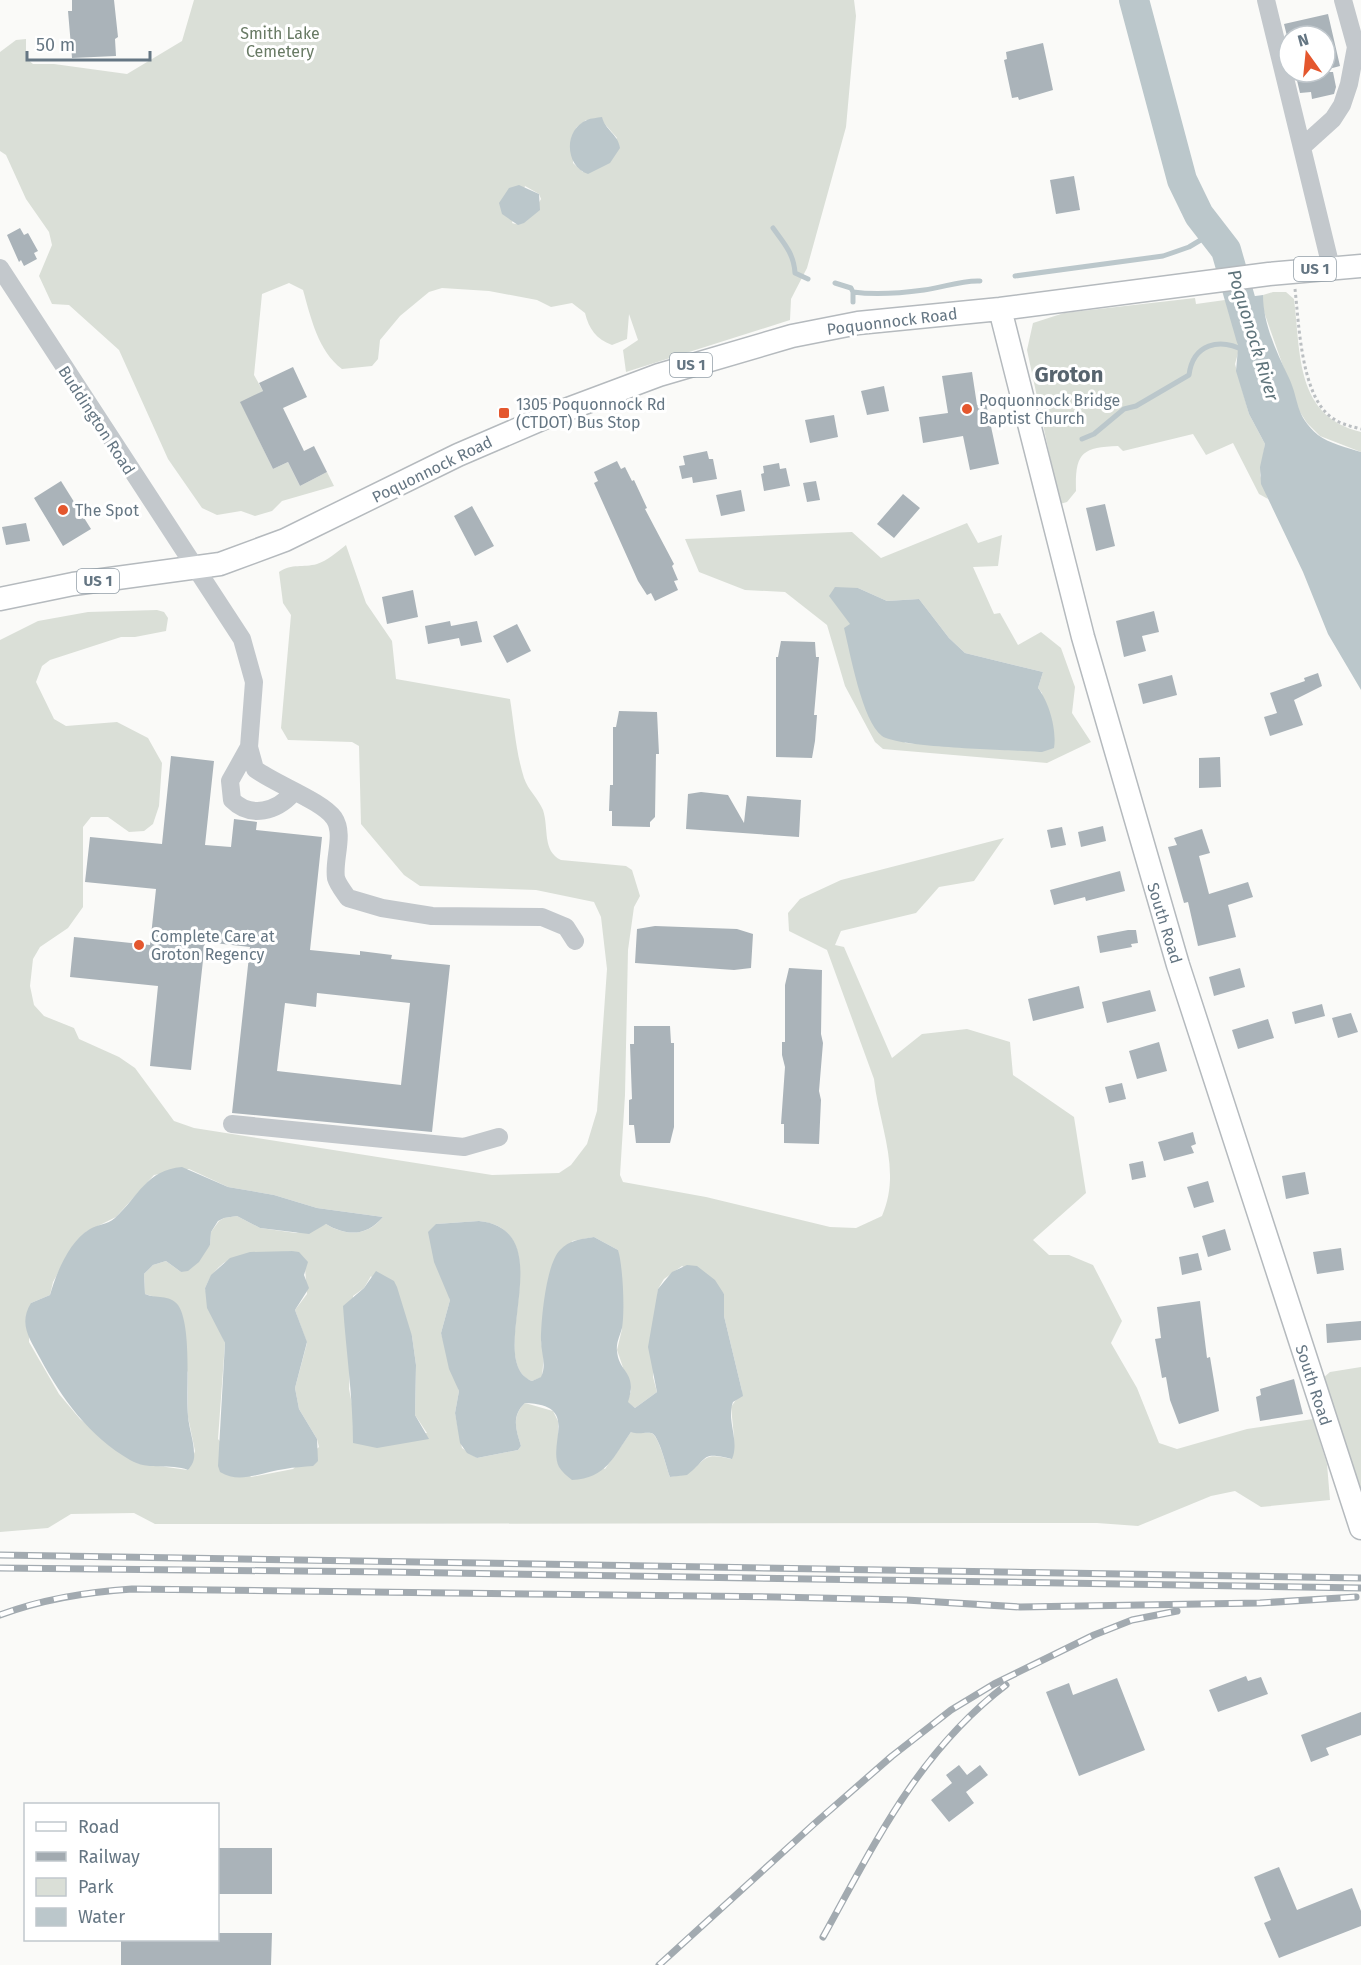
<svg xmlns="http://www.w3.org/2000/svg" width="1361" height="1965" viewBox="0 0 1361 1965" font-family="'Fira Sans',sans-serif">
<rect width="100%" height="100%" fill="#fafaf8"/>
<path fill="#dadfd7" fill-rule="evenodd" d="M194,0H854L856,16L846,127L807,268L791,299L790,320L626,372L623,350L638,340L629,314L627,339L612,345C596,339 589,329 585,313L572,303L551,307L537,300L489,291L442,288L429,292L400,316L380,340L378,359L372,366L342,369C318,351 311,318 303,290L289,283L262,294L254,375L263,391L241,403L273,469L288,462L300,486L327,472L334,486L282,501L272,511L255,516L241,511L217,515L202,508L168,459L119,350L69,305L52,304L39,276L52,245L49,232L26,199L6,155L0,151V52L16,40L26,39V58L33,64H54L127,74L182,41ZM586,120L603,122L617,138L583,172L573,163L576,128ZM525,186L539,194L541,199C534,210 527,228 512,223Z
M1273,292H1286L1294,299C1301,354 1295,416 1361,432V452L1320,436L1307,423L1298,409L1263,309V295Z
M1195,298L1196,304L1225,300L1236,312L1240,326V346L1235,364L1249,414L1265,444L1260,475L1268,499L1259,494L1233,443L1206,455L1193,434L1123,451L1118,446C1081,447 1075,454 1076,491L1067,502L1060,504L1027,350L1033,323L1064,313Z
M967,523L978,543L1002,535L998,566L973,567L994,614L1000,613L1018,645L1041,632L1061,648L1075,687L1072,713L1091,742L1047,763L883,749L875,742L845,686L827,625L785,592L745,590L699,572L685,539L852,532L881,558ZM858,588L887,601L919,599L949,638L965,653L1043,672L1038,688L1042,693L1048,750L905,743L850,624Z
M346,545L366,603L392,641L396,679L510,699C514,724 516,753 524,778C528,790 538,798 543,810C549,828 542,851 561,860L626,866L632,870L640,896L634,907L628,950L625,1095L620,1175L623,1182L706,1197L830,1227L856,1228L882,1216C902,1170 879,1126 874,1079L827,950L789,931L788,913L800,899L841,880L1004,838L974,881L939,887L916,913L841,931L835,945L844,947L892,1058L922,1034L967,1029L1010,1042L1013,1075L1074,1117L1086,1193L1033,1240L1049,1255H1069L1093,1265L1122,1321L1111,1343L1137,1388L1159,1443L1177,1449L1247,1429L1313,1419L1327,1464L1330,1500L1261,1507L1235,1491L1211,1496L1138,1526L1097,1523L155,1524L134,1513L71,1514L48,1528L0,1532V640L38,621L88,612L157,610L164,612L168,618L166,631L135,637H121L50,660L42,666L36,682L54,719L66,726L117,722L148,738L162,763L159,806L153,824L144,831L129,832L108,817H91L83,827V907L68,928L40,947L33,959L30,986L34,1005L44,1016L74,1028L79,1039L119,1057L135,1068L174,1121L194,1128L492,1175L559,1173L571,1165L587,1144L597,1111L607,969L601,917L594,902L536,890L420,886L404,875L361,824L359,746L352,742L288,740L281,728L291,615L283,603L279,572C292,563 303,568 317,564C327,561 337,552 346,545ZM189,1169L228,1187L274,1195L317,1208L383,1217C367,1237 345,1236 326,1224L296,1233L260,1228L237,1216L224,1218L219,1221L211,1232L210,1245L181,1272L166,1261L153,1265L144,1274L145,1294L158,1298L188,1373V1417L195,1451L188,1470L137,1463L80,1419L59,1394L29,1342L31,1303L50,1295L53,1282L73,1246L86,1232L116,1217L154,1175ZM479,1221C564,1230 482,1361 532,1381L542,1377L544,1354L541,1342L572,1241L594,1237L618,1250L622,1305V1329L617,1350L631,1391L627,1402L635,1408L657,1392L653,1377L658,1289L664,1279L682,1266L724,1294V1316L742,1391L731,1407L734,1437L731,1459C703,1452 707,1459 687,1474L670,1477C666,1467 659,1435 651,1433C644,1432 638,1433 631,1432L605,1469L558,1444V1421L553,1411L525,1403C511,1417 516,1430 521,1446L518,1450L477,1458L462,1448L455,1413L459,1391L441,1333L450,1300L436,1224ZM292,1251L305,1268L307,1294L295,1310L307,1343L295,1388L299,1409L317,1439L319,1447L293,1469L251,1477L218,1439L225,1343L212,1313L205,1288C224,1245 255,1257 292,1251ZM371,1276L412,1336L416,1365L415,1415L427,1433L353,1443V1409L349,1389L353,1296L364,1288Z
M1361,1367V1490L1323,1378L1330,1372Z"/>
<path fill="#bbc7cb" d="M602,117C605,130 618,134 620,148L610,163L588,174C565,166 563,130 587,120C591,118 597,118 602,117Z
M519,185L539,194L540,210L524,223L518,225L502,214L499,203L509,188Z
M1263,295C1263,324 1277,353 1289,378C1300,402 1294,414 1318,435C1328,443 1348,448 1361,452V690L1328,634L1303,572L1261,484L1260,467L1265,444L1249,414L1236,371L1240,326L1236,312L1225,300Z
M835,587L858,588L887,601L919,599L949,638L965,653L1043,672L1038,688C1049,702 1057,730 1054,748L1042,752C1014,750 899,748 882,736C862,721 850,652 844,628L850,624L829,596Z
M182,1167L228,1187L274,1195L317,1208L383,1217C366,1237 346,1236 326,1224L309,1234L260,1228L237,1216L224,1218L218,1221L211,1232L210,1245L199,1262L188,1271L181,1272L166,1261L153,1265L144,1274L145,1294C156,1299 169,1294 178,1305C192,1325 186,1391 188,1416C189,1429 194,1441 194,1453C195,1460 192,1465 188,1470C171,1463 148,1471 130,1460C89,1436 62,1399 40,1358C30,1339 18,1324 31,1303L50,1295C56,1274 69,1241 90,1229C98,1224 107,1225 115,1218C139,1196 146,1170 182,1167Z
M479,1221C565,1230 482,1361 532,1381L541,1377C547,1365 541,1353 541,1340C541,1320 546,1264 560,1250C569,1240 582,1239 594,1237L618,1250C623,1266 625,1311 622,1328C620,1336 616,1342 617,1351C619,1374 638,1371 628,1402L635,1408L657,1392L648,1347L658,1289L672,1272L687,1265L697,1266L715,1280L724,1294V1316L742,1391L743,1396L733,1402C726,1420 740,1441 732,1459C700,1451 709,1458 687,1475L670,1477C666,1467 659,1434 651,1433C644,1432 639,1435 631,1432C613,1457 607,1478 572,1480C567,1476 562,1472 559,1467C547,1442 581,1405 525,1403C511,1416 516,1430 521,1446L518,1450L477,1458L467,1453L460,1443L455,1413L459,1391L449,1369L441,1333L450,1300L434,1262L428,1232L436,1224Z
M292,1251L299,1252L308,1262L304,1275L309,1288L295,1310L307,1342L295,1388L299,1409L317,1439L318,1461L313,1466C304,1467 294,1467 285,1469C263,1471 241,1485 220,1472L218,1466L225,1343L207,1308L205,1288L211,1275L230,1258L250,1252Z
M376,1271L394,1281L397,1287L412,1336L416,1365L415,1415L429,1439L377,1448L353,1443C353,1397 346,1351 343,1306L364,1288Z"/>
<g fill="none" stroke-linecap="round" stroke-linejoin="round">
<path stroke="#bbc7cb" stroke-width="5" d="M773,228C784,243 794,254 795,273L808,279
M1015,276L1163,256L1189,247L1214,232
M835,283L851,288L853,292C875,295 902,293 924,290C943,288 960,280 980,281
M853,302V292
M1082,439L1094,434L1124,409L1136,406L1189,375C1193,344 1219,337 1245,351"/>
<path stroke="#bbc7cb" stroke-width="30" d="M1134,0L1182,180L1199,215L1226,250L1251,337"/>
</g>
<path fill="#aab3b9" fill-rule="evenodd" d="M72,0H114L118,37L115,39L116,56L72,58L68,11H72Z
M1328,14L1340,66L1325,70V36H1287L1284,24Z
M1043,43L1053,90L1019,100L1018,97L1012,98L1004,60L1007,59L1006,52Z
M1295,72H1333L1336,87L1334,94L1312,99L1311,92L1300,93Z
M1074,176L1080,210L1056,214L1050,180Z
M20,228L24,235L28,233L38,251L34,253L37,259L24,266L21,260L19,262L7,235Z
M293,367L307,397L283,408L304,451L314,446L327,472L300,486L288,462L273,469L240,402L263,391L259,383Z
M972,372L977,405L986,403L999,464L970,470L963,436L923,443L919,417L948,413L942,376Z
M884,386L889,411L867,415L861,391Z
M834,415L838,437L810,443L805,420Z
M707,451L709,459H713L717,479L693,483L692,477L682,479L679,466L685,465L683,456Z
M617,461L621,469L625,467L632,481L634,480L647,508L645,509L674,564L672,566L678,580L674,581L678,590L655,601L651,593L647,595L638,581L594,483L598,481L594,472Z
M779,463L780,469L786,468L790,486L764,491L761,474L764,473L763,466Z
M61,481L91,529L63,546L34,498Z
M816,481L820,500L807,502L803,483Z
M741,490L745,511L721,516L716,495Z
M903,494L920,508L894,538L877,524Z
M1105,504L1115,546L1096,551L1086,508Z
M472,506L494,546L475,556L454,516Z
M26,523L30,541L6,545L2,527Z
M413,590L418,617L387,624L382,597Z
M1154,611L1159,632L1142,636L1146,651L1124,657L1116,621Z
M450,621L451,626L477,621L482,642L461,646L459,638L428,644L425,626Z
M517,624L531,651L507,663L493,636Z
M781,641L815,642L816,657H819L814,715H817L815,741L812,758L776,757V657H778Z
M1318,673L1322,686L1294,700L1303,725L1270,736L1264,717L1277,713L1270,693L1305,681L1304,678Z
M1172,675L1177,695L1143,704L1138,684Z
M619,711L657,712L659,754H656L655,817L650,822V827L612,826V811H609L610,785H613V727H616Z
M171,756L214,761L205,845L231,847L234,819L257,822L256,830L322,837L310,950L360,955V951L392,955L391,959L450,965L432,1132L232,1113L250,947L205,942L191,1070L150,1066L158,986L70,977L74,937L150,945L156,889L85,882L90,837L162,844ZM317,993L410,1003L401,1085L277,1071L285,1003L316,1007Z
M1220,757L1221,787L1199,788V758Z
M701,792L728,795L744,823L747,796L801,800L799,837L686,829L688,794Z
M1103,826L1106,841L1081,847L1078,832Z
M1062,827L1066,845L1051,848L1047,830Z
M1202,829L1210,853L1199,856L1209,894L1248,882L1253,897L1228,905L1236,937L1198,946L1188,902L1184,903L1168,847L1177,845L1174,838Z
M1120,871L1125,891L1086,901L1085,897L1054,905L1050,890Z
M655,926L737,929L753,934L751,968L734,970L635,963L637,929Z
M1128,930H1136L1138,943L1131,944L1132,947L1100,953L1097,936Z
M789,968L822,970L821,1034L823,1043L819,1091L821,1100L819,1144L784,1143V1124H781L785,1067L782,1055V1042H785V985Z
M1240,968L1245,987L1214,996L1209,977Z
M1079,986L1084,1008L1033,1021L1028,999Z
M1150,990L1156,1011L1107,1023L1102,1002Z
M1322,1004L1325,1016L1295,1024L1292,1012Z
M1351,1013L1358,1032L1338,1038L1332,1018Z
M1268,1019L1274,1038L1238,1049L1232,1030Z
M634,1026H670L671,1043H674V1127L670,1143H636L634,1125H629V1100L632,1099L630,1044H634Z
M1159,1042L1167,1071L1137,1079L1129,1051Z
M1122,1083L1126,1099L1109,1103L1105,1087Z
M1193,1132L1196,1144L1191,1146L1194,1153L1164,1161L1158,1142Z
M1143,1161L1146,1177L1132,1180L1129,1164Z
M1305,1172L1309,1194L1286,1199L1282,1176Z
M1208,1181L1214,1202L1194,1208L1187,1187Z
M1225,1229L1231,1250L1208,1257L1202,1236Z
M1341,1248L1344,1270L1317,1274L1313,1252Z
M1198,1253L1202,1270L1182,1275L1179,1257Z
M1200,1301L1207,1358L1210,1357L1219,1411L1179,1424L1170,1400L1166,1377L1162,1378L1155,1339L1161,1338L1157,1307Z
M1361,1321V1340L1327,1343L1326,1324Z
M1294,1379L1303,1414L1260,1421L1256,1397L1261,1395L1260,1389Z
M1246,1676L1248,1681L1261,1677L1268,1694L1218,1712L1209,1690Z
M1117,1678L1145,1750L1079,1776L1046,1692L1069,1683L1073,1695Z
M1361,1712V1735L1326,1748L1329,1755L1311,1762L1301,1735Z
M959,1765L967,1775L980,1765L988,1775L966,1792L974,1803L949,1822L931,1800L952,1783L946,1775Z
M218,1848H272V1894H218Z
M1279,1867L1297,1910L1352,1888L1361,1911V1926L1279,1958L1264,1923L1271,1920L1254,1877Z
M218,1933H272L271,1965H121V1940H218Z"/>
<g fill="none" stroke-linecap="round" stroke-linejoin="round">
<defs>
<path id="major" d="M1000,309L1083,637L1178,965L1361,1528
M0,599L73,584L220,564L285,540L458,455L544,418L659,375L792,336L858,323L1000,309L1269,274L1361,266"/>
</defs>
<use href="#major" stroke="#b5babe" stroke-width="25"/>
<path stroke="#bbbfc2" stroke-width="3" stroke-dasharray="3 3" stroke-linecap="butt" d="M1295,289C1299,324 1301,395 1331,417C1340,424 1350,426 1361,429"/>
<path stroke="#c3c8cc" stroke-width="18" d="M1266,0L1331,267
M1302,147L1333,119L1342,105L1349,84L1356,47L1343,0
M0,268L242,639L254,682L249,747L255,769C275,784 322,801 334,818C345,834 333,860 336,878C338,885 344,892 348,898L382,908L432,916L542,917L566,927L575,941
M249,747L230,781L232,800C251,819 277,811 293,793
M232,1124L464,1147L499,1137"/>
<use href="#major" stroke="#fff" stroke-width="22"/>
<defs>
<path id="rail" d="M0,1555L1361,1578
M0,1568L390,1572L1361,1588
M0,1615C43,1599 86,1592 132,1589L776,1597L906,1600L1020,1607L1260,1603L1356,1597
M823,1937C875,1843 918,1752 1006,1685
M659,1965L814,1824L892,1756L951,1710L994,1684L1094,1635L1132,1620L1177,1611"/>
</defs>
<use href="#rail" stroke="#a2aab0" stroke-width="7"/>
<use href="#rail" stroke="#fff" stroke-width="4.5" stroke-dasharray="14" stroke-linecap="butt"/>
</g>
<g fill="#e4572e" stroke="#fff" stroke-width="2">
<circle cx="967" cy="409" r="6"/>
<rect x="498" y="407" width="12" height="12" rx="3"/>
<circle cx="63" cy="510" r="6"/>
<circle cx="139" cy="945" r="6"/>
</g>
<g text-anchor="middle" stroke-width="6" stroke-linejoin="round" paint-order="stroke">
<g fill="#fff" stroke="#939fa8" stroke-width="1.5">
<rect x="1294" y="257" width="42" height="24" rx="4.5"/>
<rect x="670" y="353" width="42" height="24" rx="4.5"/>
<rect x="77" y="569" width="42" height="24" rx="4.5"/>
</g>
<g font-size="15" font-weight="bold" fill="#657683">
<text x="1315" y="274">US 1</text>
<text x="691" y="370">US 1</text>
<text x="98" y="586">US 1</text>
</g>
<g font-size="16" fill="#687a64" stroke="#fff">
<text x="280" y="39">Smith Lake<tspan x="280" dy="18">Cemetery</tspan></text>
</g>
<g font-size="16" fill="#657683" stroke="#fff">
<text transform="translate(892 321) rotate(-7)" y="6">Poquonnock Road</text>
<text transform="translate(97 420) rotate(57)" y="6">Buddington Road</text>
<text transform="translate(432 469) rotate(-26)" y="6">Poquonnock Road</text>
<text transform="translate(1165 923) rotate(73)" y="6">South Road</text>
<text transform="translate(1314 1385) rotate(72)" y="6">South Road</text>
</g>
<g font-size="16" fill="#657683" stroke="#fff" text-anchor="start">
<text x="979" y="406">Poquonnock Bridge<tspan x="979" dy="18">Baptist Church</tspan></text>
<text x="516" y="410">1305 Poquonnock Rd<tspan x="516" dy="18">(CTDOT) Bus Stop</tspan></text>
<text x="75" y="516">The Spot</text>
<text x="151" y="942">Complete Care at<tspan x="151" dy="18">Groton Regency</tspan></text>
</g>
<g font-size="18" font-style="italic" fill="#60757c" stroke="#fff">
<text transform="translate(1253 335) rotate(73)" y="6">Poquonock River</text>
</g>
<g font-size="22" font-weight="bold" fill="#57646e" stroke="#fff">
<text x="1069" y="382">Groton</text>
</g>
</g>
<rect x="24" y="1803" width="195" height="138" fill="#ffffff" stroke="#c1c8cd" stroke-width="1.5"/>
<rect x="36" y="1822" width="30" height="9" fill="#ffffff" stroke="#c1c8cd" stroke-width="1.5"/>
<text x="78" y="1833" font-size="18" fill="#657683">Road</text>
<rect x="36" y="1852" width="30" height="9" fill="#a2aab0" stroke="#c1c8cd" stroke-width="1.5"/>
<text x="78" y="1863" font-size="18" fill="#657683">Railway</text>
<rect x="36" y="1878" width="30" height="18" fill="#dadfd7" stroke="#c1c8cd" stroke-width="1.5"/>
<text x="78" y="1893" font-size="18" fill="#657683">Park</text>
<rect x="36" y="1908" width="30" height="18" fill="#bbc7cb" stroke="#c1c8cd" stroke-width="1.5"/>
<text x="78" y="1923" font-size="18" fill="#657683">Water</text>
<g transform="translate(1307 54) rotate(345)"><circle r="28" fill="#ffffff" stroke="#c1c8cd" stroke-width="1.5"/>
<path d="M0-4.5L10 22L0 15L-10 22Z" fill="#e4572e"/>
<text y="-9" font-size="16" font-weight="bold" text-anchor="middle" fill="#657683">N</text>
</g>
<path d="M27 51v9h123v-9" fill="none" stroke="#657683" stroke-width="3"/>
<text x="36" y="51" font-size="18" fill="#657683" stroke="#ffffff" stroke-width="4.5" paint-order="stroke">50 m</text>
</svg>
